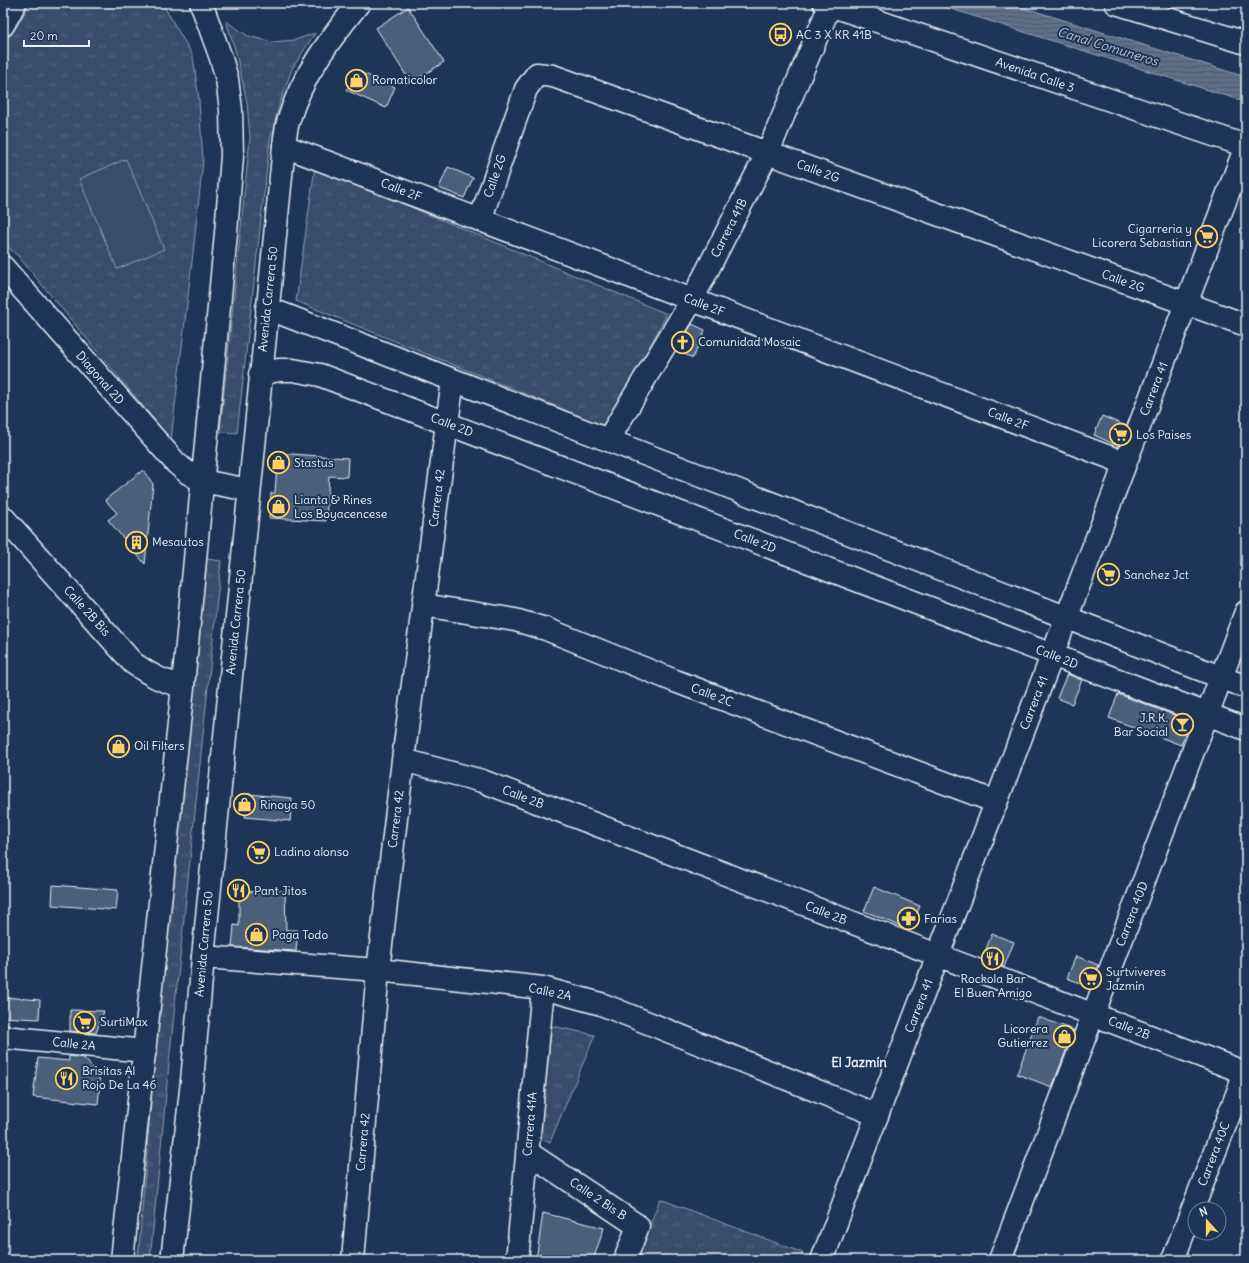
<svg xmlns="http://www.w3.org/2000/svg" width="1249" height="1263" viewBox="0 0 1249 1263" font-family="Delius,sans-serif">
<defs>
<pattern id="grass-tufts" width="24" height="20" patternUnits="userSpaceOnUse"><rect width="24" height="20" fill="#374d6c"/><path d="M3 7l-1-3M5 7V3M7 7l1-3M15 17l-1-3M17 17v-4M19 17l1-3" fill="none" stroke="#546782"/></pattern>
<pattern id="water-rules" width="6" height="5" patternUnits="userSpaceOnUse"><rect width="6" height="5" fill="#5d7089"/><path d="M0 2.5h6" fill="none" stroke="#505a66"/></pattern>
</defs>
<rect width="100%" height="100%" fill="#1d3557"/>
<filter id="ink" filterUnits="userSpaceOnUse"><feTurbulence type="fractalNoise" baseFrequency=".025" numOctaves="2"/><feDisplacementMap in="SourceGraphic" scale="8" xChannelSelector="R" yChannelSelector="G"/><feConvolveMatrix kernelMatrix="1 2 1 2 8 2 1 2 1" color-interpolation-filters="sRGB"/></filter>
<g filter="url(#ink)">
<path fill="url(#grass-tufts)" stroke="#909fb2" d="M30,3H162L193,56L199,100L203,161L193,253L171,440L18,256L3,243V45L16,28Z
M226,21L248,36L272,42L295,40L315,33L292,69L280,102L270,140L237,433L220,432L250,138L247,102L236,53Z
M315,167L667,314L607,427L296,301Z
M207,559L221,561L170,1053L150,1260H138L155,1052Z
M552,1026L595,1035L550,1142L538,1137Z
M660,1199L803,1253L801,1260H636Z"/>
<path fill="#374d6c" stroke="#909fb2" d="M126,159L164,249L117,269L79,179Z"/>
<path fill="url(#water-rules)" stroke="#95a4b5" d="M932,3H1009L1246,77V102Z"/>
<path fill="#495e7a" stroke="#e8f1f8" d="M408,7L444,62L411,83L376,28Z
M360,72L395,87L386,108L346,90Z
M448,167L473,178L464,198L439,188Z
M692,324L705,330L693,358L676,350Z
M1102,416L1126,426L1118,446L1094,435Z
M278,453L348,458L347,477L329,476L326,521L269,518L271,493H275Z
M143,470L153,484L145,564L108,520L117,513L105,500Z
M1067,674L1082,680L1072,704L1057,698Z
M1118,694L1190,721L1181,745L1109,718Z
M248,794L292,798L290,821L245,817Z
M53,885L118,890L116,910L52,905Z
M874,887L920,906L910,930L864,911Z
M285,891L286,930H298L296,951L232,947L234,925L239,926V892Z
M992,934L1014,942L1004,967L982,959Z
M1076,956L1098,965L1090,987L1067,978Z
M3,997L40,1000L39,1019L3,1017Z
M70,1010L104,1011L96,1033L70,1031Z
M1038,1017L1074,1030L1052,1087L1017,1074Z
M69,1056L84,1058L98,1074L100,1082L98,1104L33,1097L38,1058L69,1061Z
M543,1213L604,1228L593,1260H536Z"/>
<g fill="none" stroke-linecap="round" stroke-linejoin="round">
<defs>
<path id="minor" d="M284,146L1125,463
M480,220L526,89L537,74L553,76L1246,325
M267,308L1246,687
M260,374L279,370H293L320,375L1246,729
M608,440L692,300L768,152L830,5
M3,517L133,663C152,676 161,681 183,686
M423,605L515,620L546,629L675,681L996,802
M403,760L482,781L1246,1073
M203,957L378,970L543,988L601,1004L877,1115
M3,1037L145,1051
M527,1152L638,1226L625,1260
M353,1260L378,970L403,760L447,423L453,380
M517,1260L543,988
M1000,1260L1246,612
M1173,1260L1246,1071"/>
<path id="tertiary" d="M3,25L15,3
M3,267L176,463L188,473L202,481L249,490
M822,1260L1246,146"/>
<path id="secondary" d="M824,3L1246,146
M1116,3L1246,43
M122,1260L183,686L226,233L232,156L231,110L227,79L221,58L201,3
M172,1260L192,1081L203,957L284,146C285,137 286,127 289,119C302,75 331,38 359,3"/>
</defs>
<use href="#minor" stroke="#e8f1f8" stroke-width="25"/>
<use href="#tertiary" stroke="#e8f1f8" stroke-width="25"/>
<use href="#secondary" stroke="#e8f1f8" stroke-width="25"/>
<use href="#minor" stroke="#1d3557" stroke-width="22"/>
<use href="#tertiary" stroke="#1d3557" stroke-width="22"/>
<use href="#secondary" stroke="#1d3557" stroke-width="22"/>
</g>
</g>
<defs>
<symbol id="bus-ring" viewBox="-11 -11 22 22"><circle r="9.5" fill="#1d3557" stroke="#ffd166" stroke-width="1.5"/><path d="M-5-6H5V4H4V6H2V4H-2V6H-4V4H-5ZM-3.5-4V0h7V-4ZM-3.5 1.2v1.5H-2V1.2ZM2 1.2v1.5H3.5V1.2Z" fill="#ffd166"/></symbol>
<symbol id="shop-ring" viewBox="-11 -11 22 22"><circle r="9.5" fill="#1d3557" stroke="#ffd166" stroke-width="1.5"/><path d="M-5-2.5h2.3a2.7 3.5 0 0 1 5.4 0H5L5.5 6h-11ZM-1.5-2.5h3a1.5 2.3 0 0 0-3 0Z" fill="#ffd166"/></symbol>
<symbol id="supermarket-ring" viewBox="-11 -11 22 22"><circle r="9.5" fill="#1d3557" stroke="#ffd166" stroke-width="1.5"/><path d="M-6-5.5h2.5l.6 2H6L4.5 2H-2.5L-4.4-4H-6ZM-1.5 3.2a1.3 1.3 0 1 0 .1 0ZM3 3.2a1.3 1.3 0 1 0 .1 0Z" fill="#ffd166"/></symbol>
<symbol id="church-ring" viewBox="-11 -11 22 22"><circle r="9.5" fill="#1d3557" stroke="#ffd166" stroke-width="1.5"/><path d="M-1.2-6h2.4v3.5h3.3v2.4h-3.3V6h-2.4V-.1h-3.3v-2.4h3.3Z" fill="#ffd166"/></symbol>
<symbol id="building-ring" viewBox="-11 -11 22 22"><circle r="9.5" fill="#1d3557" stroke="#ffd166" stroke-width="1.5"/><path d="M-4-6H4V6H1V3H-1V6H-4ZM-2.5-4.3h1.7v1.8h-1.7ZM.8-4.3h1.7v1.8H.8ZM-2.5-1h1.7V.8h-1.7ZM.8-1h1.7V.8H.8Z" fill="#ffd166"/></symbol>
<symbol id="bar-ring" viewBox="-11 -11 22 22"><circle r="9.5" fill="#1d3557" stroke="#ffd166" stroke-width="1.5"/><path d="M-6-5H6L.8 .8V4.5H3.5V6h-7V4.5H-.8V.8Z" fill="#ffd166"/></symbol>
<symbol id="restaurant-ring" viewBox="-11 -11 22 22"><circle r="9.5" fill="#1d3557" stroke="#ffd166" stroke-width="1.5"/><path d="M-5-6h1v4h1v-4h1v4h1v-4h1v5L-1.5 .5V6h-2V.5L-5-1ZM5-6V6H3V1.5H1.5Q1.5-4 5-6Z" fill="#ffd166"/></symbol>
<symbol id="pharmacy-ring" viewBox="-11 -11 22 22"><circle r="9.5" fill="#1d3557" stroke="#ffd166" stroke-width="1.5"/><path d="M-2-6h4v4h4v4h-4v4h-4v-4h-4v-4h4Z" fill="#ffd166"/></symbol>
</defs>
<g fill-rule="evenodd">
<use href="#bus-ring" x="768" y="22" width="25" height="25"/>
<use href="#shop-ring" x="344" y="68" width="25" height="25"/>
<use href="#supermarket-ring" x="1194" y="224" width="25" height="25"/>
<use href="#church-ring" x="670" y="330" width="25" height="25"/>
<use href="#supermarket-ring" x="1108" y="422" width="25" height="25"/>
<use href="#shop-ring" x="266" y="450" width="25" height="25"/>
<use href="#shop-ring" x="266" y="494" width="25" height="25"/>
<use href="#building-ring" x="124" y="530" width="25" height="25"/>
<use href="#supermarket-ring" x="1096" y="562" width="25" height="25"/>
<use href="#bar-ring" x="1170" y="712" width="25" height="25"/>
<use href="#shop-ring" x="106" y="734" width="25" height="25"/>
<use href="#shop-ring" x="232" y="792" width="25" height="25"/>
<use href="#supermarket-ring" x="246" y="840" width="25" height="25"/>
<use href="#restaurant-ring" x="226" y="878" width="25" height="25"/>
<use href="#pharmacy-ring" x="896" y="906" width="25" height="25"/>
<use href="#shop-ring" x="244" y="922" width="25" height="25"/>
<use href="#restaurant-ring" x="980" y="946" width="25" height="25"/>
<use href="#supermarket-ring" x="1078" y="966" width="25" height="25"/>
<use href="#supermarket-ring" x="72" y="1010" width="25" height="25"/>
<use href="#shop-ring" x="1052" y="1024" width="25" height="25"/>
<use href="#restaurant-ring" x="54" y="1066" width="25" height="25"/>
</g>
<g text-anchor="middle" stroke-width="4" stroke-linejoin="round" paint-order="stroke">
<g font-size="12" fill="#e8f1f8" stroke="#1d3557" text-anchor="start">
<text x="796" y="39">AC 3 X KR 41B</text>
<text x="372" y="84">Romaticolor</text>
<text x="1192" y="233" text-anchor="end">Cigarreria y<tspan x="1192" dy="14">Licorera Sebastian</tspan></text>
<text x="698" y="346">Comunidad Mosaic</text>
<text x="1136" y="439">Los Paises</text>
<text x="294" y="467">Stastus</text>
<text x="294" y="504">Lianta &amp; Rines<tspan x="294" dy="14">Los Boyacencese</tspan></text>
<text x="152" y="546">Mesautos</text>
<text x="1124" y="579">Sanchez Jct</text>
<text x="1168" y="722" text-anchor="end">J.R.K.<tspan x="1168" dy="14">Bar Social</tspan></text>
<text x="134" y="750">Oil Filters</text>
<text x="260" y="809">Rinoya 50</text>
<text x="274" y="856">Ladino alonso</text>
<text x="254" y="895">Pant Jitos</text>
<text x="924" y="923">Farias</text>
<text x="272" y="939">Paga Todo</text>
<text x="1106" y="976">Surtviveres<tspan x="1106" dy="14">Jazmín</tspan></text>
<text x="993" y="983" text-anchor="middle">Rockola Bar<tspan x="993" dy="14">El Buen Amigo</tspan></text>
<text x="100" y="1026">SurtiMax</text>
<text x="1048" y="1033" text-anchor="end">Licorera<tspan x="1048" dy="14">Gutierrez</tspan></text>
<text x="82" y="1075">Brisitas Al<tspan x="82" dy="14">Rojo De La 46</tspan></text>
</g>
<g font-size="12" fill="#e8f1f8" stroke="#1d3557">
<text transform="translate(1035 75) rotate(19)" y="4">Avenida Calle 3</text>
<text transform="translate(818 171) rotate(20)" y="4">Calle 2G</text>
<text transform="translate(495 176) rotate(-71)" y="4">Calle 2G</text>
<text transform="translate(401 190) rotate(21)" y="4">Calle 2F</text>
<text transform="translate(729 228) rotate(-63)" y="4">Carrera 41B</text>
<text transform="translate(1123 281) rotate(20)" y="4">Calle 2G</text>
<text transform="translate(268 299) rotate(-84)" y="4">Avenida Carrera 50</text>
<text transform="translate(704 305) rotate(21)" y="4">Calle 2F</text>
<text transform="translate(100 378) rotate(49)" y="4">Diagonal 2D</text>
<text transform="translate(1154 389) rotate(-69)" y="4">Carrera 41</text>
<text transform="translate(1008 419) rotate(21)" y="4">Calle 2F</text>
<text transform="translate(452 425) rotate(21)" y="4">Calle 2D</text>
<text transform="translate(437 498) rotate(-83)" y="4">Carrera 42</text>
<text transform="translate(755 541) rotate(21)" y="4">Calle 2D</text>
<text transform="translate(87 611) rotate(48)" y="4">Calle 2B Bis</text>
<text transform="translate(236 622) rotate(-84)" y="4">Avenida Carrera 50</text>
<text transform="translate(1057 657) rotate(21)" y="4">Calle 2D</text>
<text transform="translate(712 695) rotate(21)" y="4">Calle 2C</text>
<text transform="translate(1034 703) rotate(-69)" y="4">Carrera 41</text>
<text transform="translate(523 797) rotate(21)" y="4">Calle 2B</text>
<text transform="translate(396 819) rotate(-83)" y="4">Carrera 42</text>
<text transform="translate(826 913) rotate(21)" y="4">Calle 2B</text>
<text transform="translate(1132 914) rotate(-69)" y="4">Carrera 40D</text>
<text transform="translate(204 944) rotate(-85)" y="4">Avenida Carrera 50</text>
<text transform="translate(550 992) rotate(12)" y="4">Calle 2A</text>
<text transform="translate(919 1006) rotate(-69)" y="4">Carrera 41</text>
<text transform="translate(1129 1028) rotate(21)" y="4">Calle 2B</text>
<text transform="translate(74 1044) rotate(6)" y="4">Calle 2A</text>
<text transform="translate(530 1124) rotate(-85)" y="4">Carrera 41A</text>
<text transform="translate(363 1142) rotate(-85)" y="4">Carrera 42</text>
<text transform="translate(1214 1154) rotate(-69)" y="4">Carrera 40C</text>
<text transform="translate(598 1199) rotate(34)" y="4">Calle 2 Bis B</text>
</g>
<g font-size="13" font-style="italic" fill="#b7c4d1" stroke="#1d3557">
<text transform="translate(1108 46) rotate(17)" y="5">Canal Comuneros</text>
</g>
<g font-size="13" font-weight="bold" fill="#e8f1f8" stroke="#1d3557">
<text x="859" y="1067">El Jazmín</text>
</g>
</g>
<rect width="1249" height="1263" fill="none" stroke="#1d3557" stroke-width="16"/>
<rect x="8" y="8" width="1233" height="1247" fill="none" stroke="#e8f1f8" stroke-width="1.5" filter="url(#ink)"/>
<g transform="translate(1207 1221) rotate(339)"><circle r="19" fill="#1d3557" stroke="#6e8097"/>
<path d="M0-3L7 15L0 10L-7 15Z" fill="#ffd166"/>
<text y="-6" font-size="11" font-weight="bold" text-anchor="middle" fill="#e8f1f8">N</text>
</g>
<path d="M24 40v6h65v-6" fill="none" stroke="#e8f1f8" stroke-width="2"/>
<text x="30" y="40" font-size="12" fill="#e8f1f8" stroke="#1d3557" stroke-width="3" paint-order="stroke">20 m</text>
</svg>
